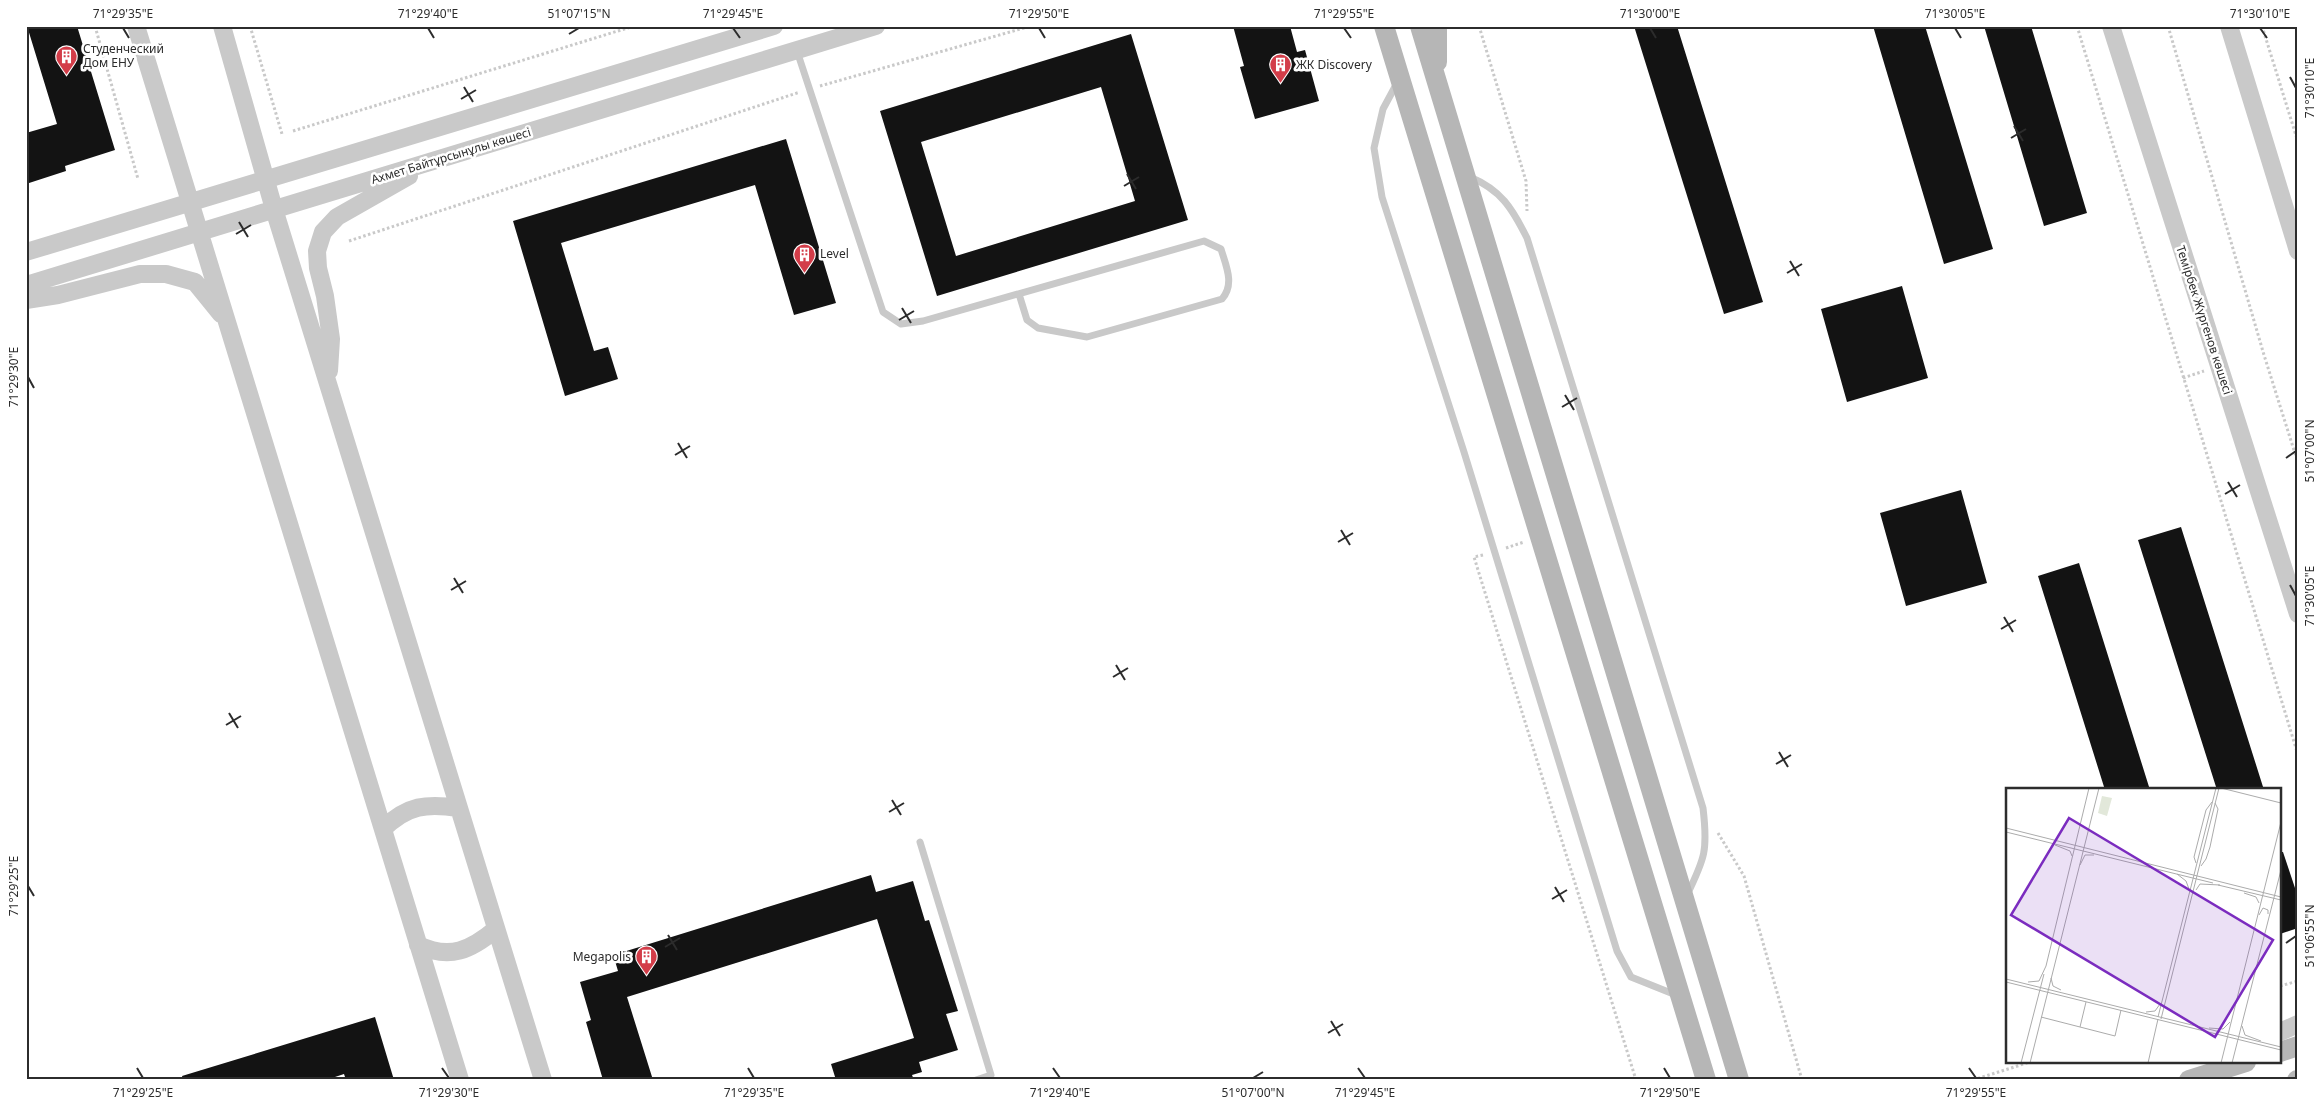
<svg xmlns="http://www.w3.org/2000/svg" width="2324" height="1106" viewBox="0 0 2324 1106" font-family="'Noto Sans',sans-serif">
<rect width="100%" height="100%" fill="#fff"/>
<path fill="#131313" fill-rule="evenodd" d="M27,26H77L115,150L65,166L66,171L26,184V133L57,124Z
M1233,26H1290L1297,52L1305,50L1319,101L1255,119L1240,67L1244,66Z
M1634,26H1677L1763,302L1724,314Z
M1873,26H1925L1993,249L1944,264Z
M1984,26H2031L2087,213L2044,226Z
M1131,34L1188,220L937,296L880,111ZM1101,87L1135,201L956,256L921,142Z
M786,139L836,303L794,315L755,185L561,243L594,351L608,347L618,379L565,396L513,221Z
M1902,286L1928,378L1847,402L1821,309Z
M1961,490L1987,583L1906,606L1880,513Z
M2181,527L2264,790H2217L2138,540Z
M2079,563L2150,790H2105L2038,576Z
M2280,852H2283L2298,897V928L2280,934Z
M871,875L876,892L913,881L925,921L929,920L958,1011L946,1014L958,1050L919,1062L922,1072L912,1075L914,1080H836L831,1064L914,1038L877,919L627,997L653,1080H603L586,1022L591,1020L580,982L618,971L615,961L622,958L620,953Z
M375,1017L394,1080H346L344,1074L326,1080H183L182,1076Z"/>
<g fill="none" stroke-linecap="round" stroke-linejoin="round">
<path stroke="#c9c9c9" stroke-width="3" stroke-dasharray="2.5 2.5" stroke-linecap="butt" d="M95,26L138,179
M250,26L282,134
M1479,26L1526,181L1527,211
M2077,26L2298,755
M2168,26L2264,355L2298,463
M2262,26L2298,142
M820,86L1031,26
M293,131L634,26
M349,241L800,92
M2183,378L2204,371
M1506,548L1524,542
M1483,555L1474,557L1636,1080
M1718,833L1744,876L1802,1080
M2280,986L2298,981
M1973,1080L2030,1062"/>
<path stroke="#c9c9c9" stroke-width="7" d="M797,51L883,312L901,324L923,321L1204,241L1221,249C1226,266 1235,284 1222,299L1087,337L1038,328L1027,320L1019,294
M1397,83L1383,109L1374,148L1382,197L1464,452L1617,951L1631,977L1676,995
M1470,177C1501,190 1512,208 1527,238L1703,808C1708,850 1705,858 1687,895
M920,842L991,1075L976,1080"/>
<path stroke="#c9c9c9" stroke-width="18" d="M136,26L460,1080
M222,26L274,209L543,1080
M2111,26L2298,614
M2229,26L2298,251
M26,252L774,26
M26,285L876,26
M26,300L58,295L140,274H166L195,282L221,314
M329,371L331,339L325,296L318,268L317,251L323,232L337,217L409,176
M383,829C407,805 427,803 459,808
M418,945C450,960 471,950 496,929
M2280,1032L2298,1024"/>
<path stroke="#b6b6b6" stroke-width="20" d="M1384,26L1706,1080
M1420,26L1739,1080
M1437,62V26
M2280,1052L2298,1046
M2189,1080L2246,1062
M2297,1080H2298"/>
</g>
<path fill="none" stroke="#2c2c2c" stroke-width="2" d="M123,28L129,38M428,28L434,38M733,28L740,38M1039,28L1045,38M1344,28L1351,38M1650,28L1656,38M1955,28L1961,38M2260,28L2267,38M569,34L579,28M2290,77L2296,88M464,87L473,102M461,99L476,90M2014,126L2023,141M2011,138L2026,129M1127,174L1136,189M1124,186L1139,177M239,222L248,237M236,234L251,225M1790,261L1799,276M1787,273L1802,264M902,308L911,323M899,320L914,311M28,377L34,388M1565,395L1574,410M1562,407L1577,398M678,443L687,458M675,455L690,446M2286,458L2296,451M2228,482L2237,497M2225,494L2240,485M1341,530L1350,545M1338,542L1353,533M454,578L463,593M2290,585L2296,596M451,590L466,581M2004,617L2013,632M2001,629L2016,620M1116,665L1125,680M1113,677L1128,668M229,713L238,728M226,725L241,716M1779,752L1788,767M1776,764L1791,755M892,800L901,815M889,812L904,803M28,886L34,896M1555,887L1564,902M1552,899L1567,890M668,935L677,950M2286,943L2296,936M665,947L680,938M1331,1021L1340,1036M1328,1033L1343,1024M137,1068L143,1078M442,1068L449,1078M748,1068L754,1078M1053,1068L1060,1078M1358,1068L1365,1078M1664,1068L1670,1078M1969,1068L1976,1078M1253,1078L1263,1072"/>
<defs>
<symbol id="building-pin" viewBox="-11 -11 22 30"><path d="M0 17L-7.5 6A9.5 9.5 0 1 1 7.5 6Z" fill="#d33d49" stroke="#fff"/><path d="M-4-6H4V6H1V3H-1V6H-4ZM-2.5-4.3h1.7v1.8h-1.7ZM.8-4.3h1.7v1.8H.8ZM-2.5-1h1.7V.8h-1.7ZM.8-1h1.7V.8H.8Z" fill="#fff"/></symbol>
</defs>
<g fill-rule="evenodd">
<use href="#building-pin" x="54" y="44" width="25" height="34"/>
<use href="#building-pin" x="1268" y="52" width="25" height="34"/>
<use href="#building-pin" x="792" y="242" width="25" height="34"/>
<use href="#building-pin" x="634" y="944" width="25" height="34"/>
</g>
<g text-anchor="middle" stroke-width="5" stroke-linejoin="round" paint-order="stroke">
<g font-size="12" fill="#2c2c2c" stroke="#fff" text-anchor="start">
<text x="83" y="53">Студенческий<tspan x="83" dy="14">Дом ЕНУ</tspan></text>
<text x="1296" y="69">ЖК Discovery</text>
<text x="820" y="258">Level</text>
<text x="631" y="961" text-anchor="end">Megapolis</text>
</g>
<g font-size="12" fill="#2c2c2c" stroke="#fff">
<text transform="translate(451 156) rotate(-17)" y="4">Ахмет Байтұрсынұлы көшесі</text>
<text transform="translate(2204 320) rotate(72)" y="4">Темірбек Жүргенов көшесі</text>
</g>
</g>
<g transform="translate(2006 788)">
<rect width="275" height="275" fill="#fff"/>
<path d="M96,8L106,10L101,28L92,25Z" fill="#e2e8da"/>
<path fill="none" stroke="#ababab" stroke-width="1" d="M215,0L275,15M0,40L275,109M0,44L207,95M49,57L64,63L66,68M190,75L188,69L200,22L206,14M74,77L79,67H88M195,78L200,71L204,59L212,21L209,15M171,86L180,93L183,101M212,97L275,112M190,102L194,96L214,97M238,105L250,109L253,115M253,127L257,120L262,122V126M40,178L83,0M45,190L47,198L55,202M0,191L275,259M0,194L275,262M22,194L33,193L40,178M140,224L149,223L154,216M35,229L74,239L80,214M152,229L210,0M155,231L213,0M236,238L239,247L255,253M74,239L109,248L115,222M203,240L217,241L224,234M15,275L38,186M24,275L93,0M142,275L152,231M215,275L275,34M226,275L275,82"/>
<path fill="#7b2cbf" fill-opacity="0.15" stroke="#7b2cbf" stroke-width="2.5" d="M63,30L267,152L209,249L5,127Z"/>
<rect width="275" height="275" fill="none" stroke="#2c2c2c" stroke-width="2.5"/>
</g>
<rect width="2324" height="1106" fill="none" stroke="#ffffff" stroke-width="55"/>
<rect x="28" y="28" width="2268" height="1050" fill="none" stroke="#2c2c2c" stroke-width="2"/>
<g font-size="12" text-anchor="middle" fill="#2c2c2c">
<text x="123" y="18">71°29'35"E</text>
<text x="428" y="18">71°29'40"E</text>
<text x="579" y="18">51°07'15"N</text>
<text x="733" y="18">71°29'45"E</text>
<text x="1039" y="18">71°29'50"E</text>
<text x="1344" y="18">71°29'55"E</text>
<text x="1650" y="18">71°30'00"E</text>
<text x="1955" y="18">71°30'05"E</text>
<text x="2260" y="18">71°30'10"E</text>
<text transform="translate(2310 88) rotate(-90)" y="4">71°30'10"E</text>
<text transform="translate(14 377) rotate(-90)" y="4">71°29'30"E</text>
<text transform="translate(2310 451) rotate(-90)" y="4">51°07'00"N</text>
<text transform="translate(2310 596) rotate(-90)" y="4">71°30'05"E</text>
<text transform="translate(14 886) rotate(-90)" y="4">71°29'25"E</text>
<text transform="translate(2310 936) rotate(-90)" y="4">51°06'55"N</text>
<text x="143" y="1097">71°29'25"E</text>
<text x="449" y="1097">71°29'30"E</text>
<text x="754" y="1097">71°29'35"E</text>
<text x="1060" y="1097">71°29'40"E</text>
<text x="1253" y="1097">51°07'00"N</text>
<text x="1365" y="1097">71°29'45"E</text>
<text x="1670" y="1097">71°29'50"E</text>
<text x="1976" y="1097">71°29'55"E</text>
</g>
</svg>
